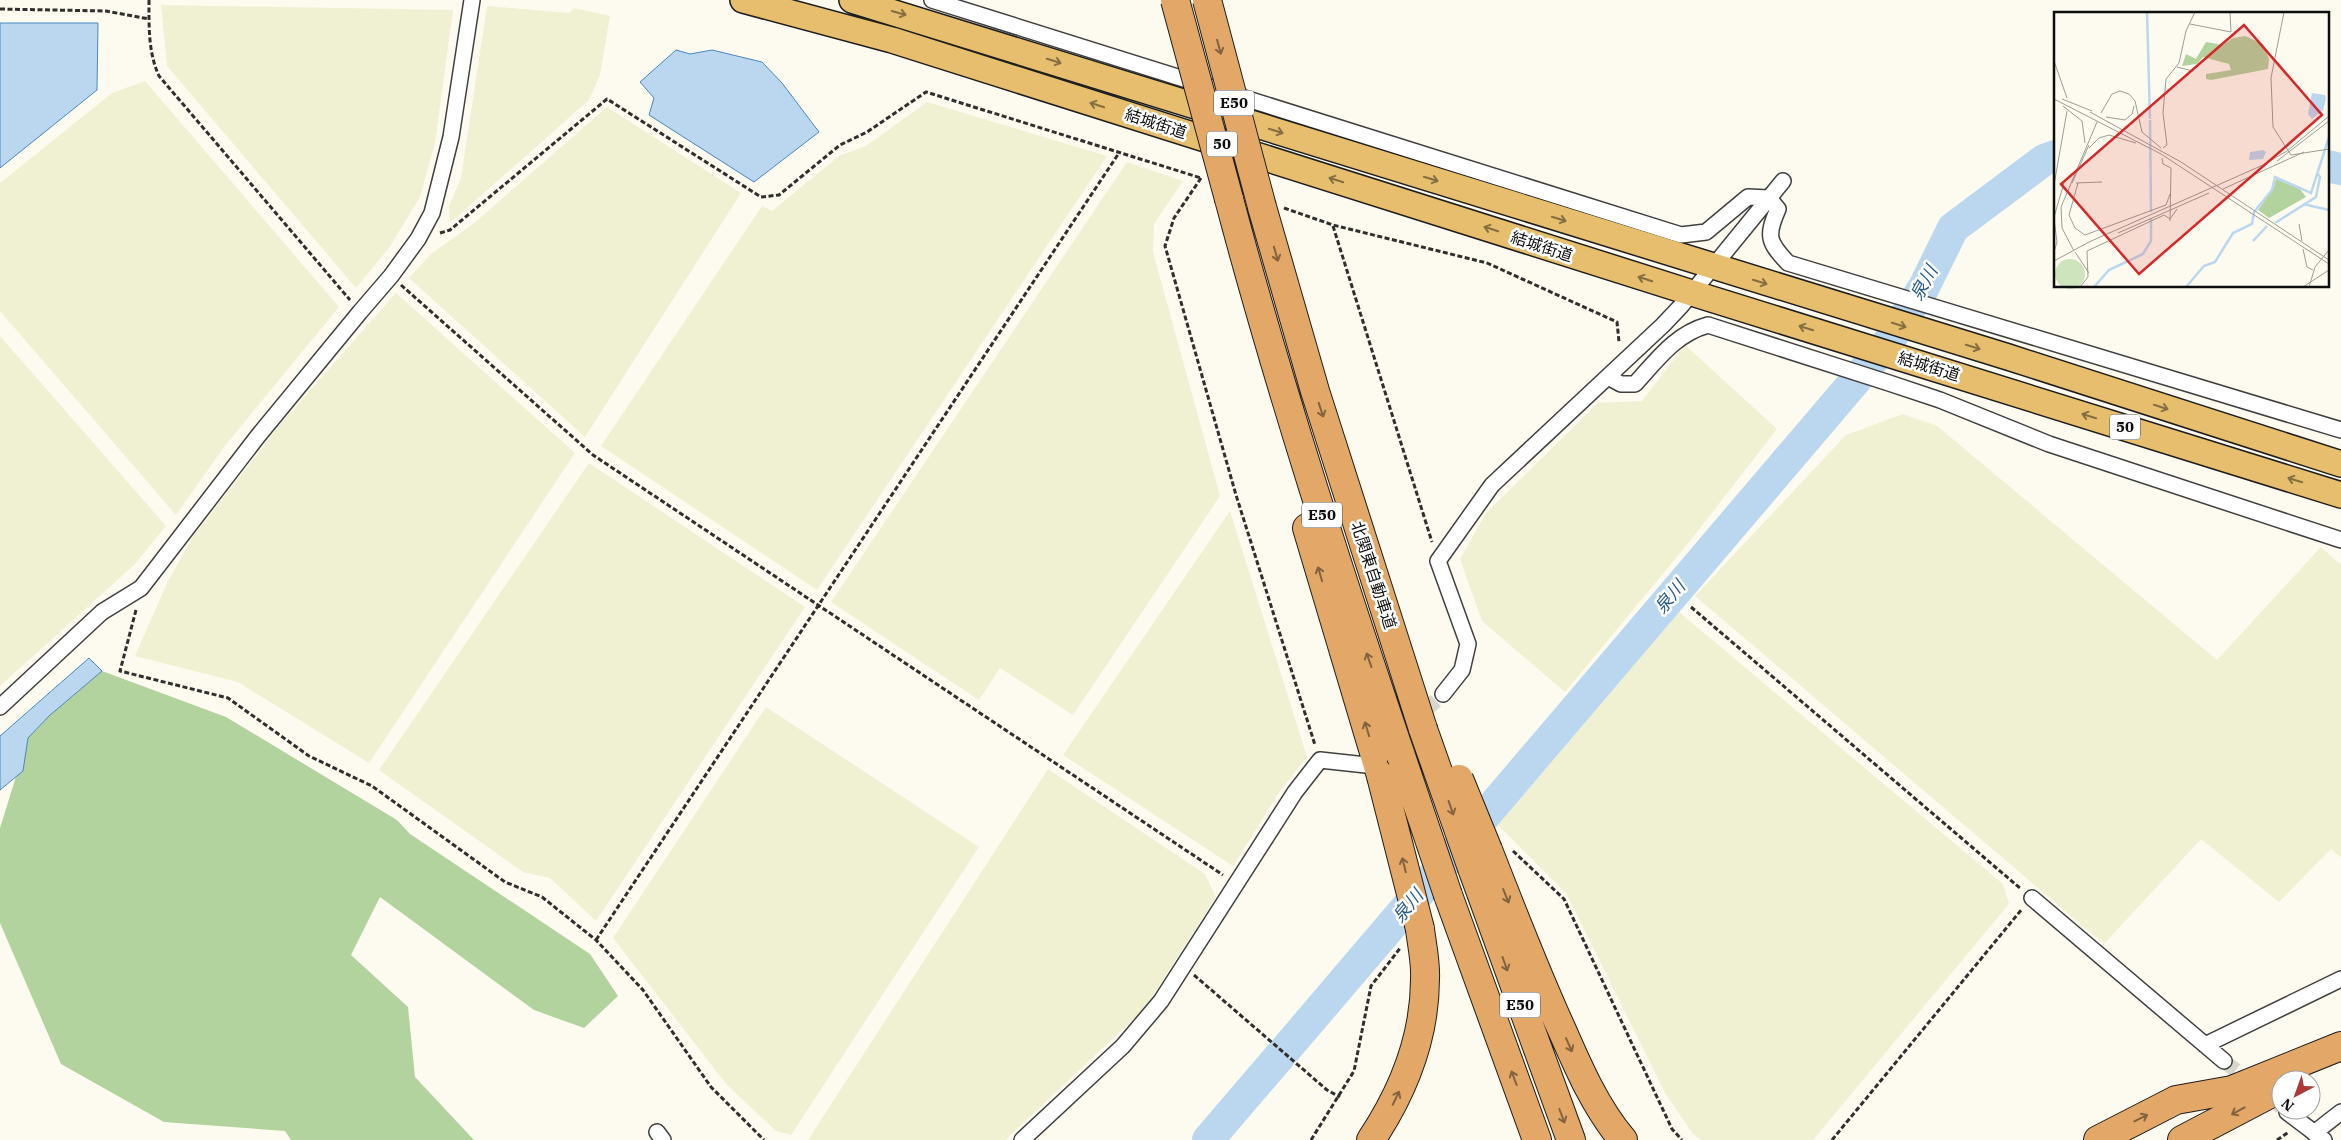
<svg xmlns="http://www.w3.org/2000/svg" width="2341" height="1140" viewBox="0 0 2341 1140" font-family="'IBM Plex Serif','Noto Sans JP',serif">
<rect width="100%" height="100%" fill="#fdfbef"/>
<path fill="#f0f0d2" d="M161,5L453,10L435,143L420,197L389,248L356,288L167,66Z
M487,6L569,13L574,8L610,16L600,75L589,100L450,223L449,206L461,178Z
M145,81L339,307L224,447L176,515L0,311V183L112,93Z
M927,102L1107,156L817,590L601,446L762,206L772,211L839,156L866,146Z
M607,107L741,193L585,437L409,278L431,254L473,224Z
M1127,162L1183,181L1154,224L1153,252L1220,496L1073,715L1000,668L979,700L831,602Z
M396,293L575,453L369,763L238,682L135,656L168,581L193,537L283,421Z
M0,336L166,526L134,565L0,686Z
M1685,345L1777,429L1690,541L1565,692L1482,621L1460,559L1486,513L1598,403L1642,401Z
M1903,414L1937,426L2217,660L2321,547L2341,565V858L2331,849L2279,902L2201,839L2104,944L1695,596L1846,435Z
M589,463L805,607L596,921L550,878L523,872L379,770Z
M1230,511L1307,757L1280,791L1233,866L1063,755Z
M1679,612L2003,884L2009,904L1813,1140H1701L1693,1134L1665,1093L1566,893L1498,825Z
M766,707L979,847L791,1135L776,1131L727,1085L613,938Z
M1048,769L1205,874L1216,897L1144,1009L1005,1140H808Z"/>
<path fill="#b2d29e" d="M102,671L226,717L397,820L410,834L590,954L618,996L584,1028L534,1010L380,897L351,955L408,1007L415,1077L474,1140H291L285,1131L164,1122L61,1064L0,923V828L28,738L49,716Z"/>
<path fill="#bad7ef" stroke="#4a87bd" d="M0,23H98L97,90L0,168Z
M676,50L690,54L712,50L762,62L782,83L819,132L754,182L649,115L654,98L640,82Z
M89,658L102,671L49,716L28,738L23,771L0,790V736Z"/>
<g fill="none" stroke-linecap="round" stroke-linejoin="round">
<path stroke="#bad7ef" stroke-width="32" d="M2327,166L2341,169
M1286,1049L1889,341L1924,287L1953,228L2044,160L2055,156
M1208,1140L1279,1057"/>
<path stroke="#d9d7cd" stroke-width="15" stroke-dasharray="15 8" stroke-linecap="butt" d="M1391,742L1443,694
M2224,1061L2281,1107"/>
<defs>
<path id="minor" d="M932,0L1681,235L1706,232L1748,197L1769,198L1778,209C1766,236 1768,242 1788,263L2341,430
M1608,377L1621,384H1635C1657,360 1675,334 1708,325L1889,383L1940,400L2049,444L2341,540
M1443,694L1462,670L1468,644L1438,561L1492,485L1663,325L1681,306L1783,181
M0,707L102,612L141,588L258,436L360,312L391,276L418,239L432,213L451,137L472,0
M2032,898L2224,1061
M2205,1045L2341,979
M2287,1112L2324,1140
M657,1132L663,1140
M2314,1133L2341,1112
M1022,1140L1123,1046L1161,1001L1295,792L1320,760L1366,765"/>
<path id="trunk" d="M743,0L892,40L1692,293L2341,495
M852,0L2008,357L2341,464"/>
<path id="motorway" d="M1229,199C1279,387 1339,572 1401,756
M1262,207L1315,391L1423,729
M1307,528L1381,776
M1488,850C1512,911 1535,971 1562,1030C1579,1069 1596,1108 1623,1140
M1472,868L1571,1140
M1448,895L1537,1140
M1371,1140C1403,1092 1425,1037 1425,979C1426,963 1422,946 1420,929
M2098,1140L2176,1100L2232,1090L2341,1046
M2182,1140L2281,1088"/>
</defs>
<use href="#minor" stroke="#404040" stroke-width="18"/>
<use href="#trunk" stroke="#1e1e1e" stroke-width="28"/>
<use href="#motorway" stroke="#1e1e1e" stroke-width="30"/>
<path stroke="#2f2f2f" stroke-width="3" stroke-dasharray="5 2.5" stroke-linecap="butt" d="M149,0C149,26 148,52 159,76L350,300
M0,9L106,11L149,19
M1201,178L1174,218L1165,246L1236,495L1315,745
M1284,208L1333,225L1487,263L1617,322L1619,342
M1333,226L1432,542
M440,233L450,230L607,99L761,197L779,195L840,145L867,132L926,92L1201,178
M401,285L593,455L1223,875
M1691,607L2021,889
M136,610L120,671L228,698L309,756L372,786L505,882L542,897L596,940L643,990L711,1087L764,1140
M1513,851L1564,899L1672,1129L1682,1140
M596,940L1119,153
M1194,975L1327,1090L1340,1097
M1311,1140L1354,1071L1371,986L1401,947
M1832,1140L2022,909
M2277,1140L2289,1132"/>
<use href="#minor" stroke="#fff" stroke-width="15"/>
<use href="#trunk" stroke="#e6be6e" stroke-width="25"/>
<use href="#motorway" stroke="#e3a868" stroke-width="28"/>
<defs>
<path id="motorway-bridge" d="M1175,0L1229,199
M1207,0L1262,207
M1423,729L1472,868
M1401,756L1448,895
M1381,776L1420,929
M1459,779L1488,850"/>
</defs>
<use href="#motorway-bridge" stroke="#1e1e1e" stroke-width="30" stroke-linecap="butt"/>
<use href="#motorway-bridge" stroke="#e3a868" stroke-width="28"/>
</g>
<defs><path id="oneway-shaft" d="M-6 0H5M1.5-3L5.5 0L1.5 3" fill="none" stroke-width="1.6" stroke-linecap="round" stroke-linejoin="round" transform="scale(1.25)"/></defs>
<g stroke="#846e42">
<use href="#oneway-shaft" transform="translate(899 13) rotate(16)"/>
<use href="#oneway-shaft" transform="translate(1054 61) rotate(17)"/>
<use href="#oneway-shaft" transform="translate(1097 105) rotate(-162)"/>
<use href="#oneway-shaft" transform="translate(1276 131) rotate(17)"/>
<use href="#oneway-shaft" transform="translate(1431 179) rotate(17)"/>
<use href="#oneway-shaft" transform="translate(1336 180) rotate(-162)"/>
<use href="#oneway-shaft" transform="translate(1559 219) rotate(17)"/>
<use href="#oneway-shaft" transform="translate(1491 229) rotate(-162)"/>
<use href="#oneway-shaft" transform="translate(1645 279) rotate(-162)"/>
<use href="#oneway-shaft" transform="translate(1760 282) rotate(17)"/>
<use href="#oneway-shaft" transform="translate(1899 325) rotate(17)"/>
<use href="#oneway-shaft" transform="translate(1806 328) rotate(-163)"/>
<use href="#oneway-shaft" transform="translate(1973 347) rotate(17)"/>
<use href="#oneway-shaft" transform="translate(2161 407) rotate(18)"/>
<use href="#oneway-shaft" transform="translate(2089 416) rotate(-163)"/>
<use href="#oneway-shaft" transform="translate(2295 480) rotate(-163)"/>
</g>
<g stroke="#83623f">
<use href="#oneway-shaft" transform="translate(1219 47) rotate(75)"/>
<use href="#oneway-shaft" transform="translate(1276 254) rotate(74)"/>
<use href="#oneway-shaft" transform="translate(1321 410) rotate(72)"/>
<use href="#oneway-shaft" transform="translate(1320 574) rotate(-107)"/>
<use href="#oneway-shaft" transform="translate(1369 660) rotate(-109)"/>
<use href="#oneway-shaft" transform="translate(1367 729) rotate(-107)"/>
<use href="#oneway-shaft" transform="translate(1451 808) rotate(71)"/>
<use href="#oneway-shaft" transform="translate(1404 865) rotate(-104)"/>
<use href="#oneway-shaft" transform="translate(1506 896) rotate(68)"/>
<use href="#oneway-shaft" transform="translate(1505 964) rotate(70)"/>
<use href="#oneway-shaft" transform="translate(1569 1045) rotate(66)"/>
<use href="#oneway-shaft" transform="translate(1514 1078) rotate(-111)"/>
<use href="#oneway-shaft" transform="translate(1396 1098) rotate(-64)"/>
<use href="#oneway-shaft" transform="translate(2238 1111) rotate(151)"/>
<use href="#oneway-shaft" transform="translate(1562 1116) rotate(69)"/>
<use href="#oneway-shaft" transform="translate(2141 1118) rotate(-27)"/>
</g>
<g text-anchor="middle" stroke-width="5" stroke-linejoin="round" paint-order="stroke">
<g fill="#fff" stroke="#565656" stroke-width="1">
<rect x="1214" y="90.5" width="40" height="25" rx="4"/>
<rect x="1207" y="131.5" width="30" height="25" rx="4"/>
<rect x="2110" y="414.5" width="30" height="25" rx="4"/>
<rect x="1302" y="502.5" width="40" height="25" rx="4"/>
<rect x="1500" y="992.5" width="40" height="25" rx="4"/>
</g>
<g font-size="15" font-weight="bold" fill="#0d0d0d">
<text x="1234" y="108">E50</text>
<text x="1222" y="149">50</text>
<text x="2125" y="432">50</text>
<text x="1322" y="520">E50</text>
<text x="1520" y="1010">E50</text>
</g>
<g font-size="16" fill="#0d0d0d" stroke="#fff">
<text transform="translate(1156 123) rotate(18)" y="6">結城街道</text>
<text transform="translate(1542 246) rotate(18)" y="6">結城街道</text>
<text transform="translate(1929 366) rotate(17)" y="6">結城街道</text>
<text transform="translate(1374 575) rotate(72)" y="6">北関東自動車道</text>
</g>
<g font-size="18" font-style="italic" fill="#265a90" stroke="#fff">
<text transform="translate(1924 283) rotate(-61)" y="6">泉川</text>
<text transform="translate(1670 597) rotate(-50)" y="6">泉川</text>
<text transform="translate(1408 906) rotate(-50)" y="6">泉川</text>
</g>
</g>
<g transform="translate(2054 12)">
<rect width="275" height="275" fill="#fdfbef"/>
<path d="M1 262a15 15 0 1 1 30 0a15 15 0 1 1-30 0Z" fill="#cee4bd"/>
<path d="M191,24L209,32L215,47L214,57L157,68L152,67V62L177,58L175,52L149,45L143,52L128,54L132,42L142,47L152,30L169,33L179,26ZM222,167L246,177L252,185L215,206L204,198L220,175Z" fill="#b2d29e"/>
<path d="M258,81L271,83L272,87L269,98L258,107L254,102ZM209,138L212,140L209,147L195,148L196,140Z" fill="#bad7ef"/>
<path fill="none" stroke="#bad7ef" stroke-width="2.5" d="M93,0L96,107M96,108L97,200M249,192L275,198M221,211L262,185L266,165L264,162M199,229L213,214M40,275L55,258L89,242L97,229V206M132,275L150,254L161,250L179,221L198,212L200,200L218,178L221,165L257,181L275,125"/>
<path fill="none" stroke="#9d9c95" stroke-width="1" d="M230,0L217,66L219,115L237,143L275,137M136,12L177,20L176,0M0,49L13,86M123,55L139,59M0,87L107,142L275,252M8,87L38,99M9,94L28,109L31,131M36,100L127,150L275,248M47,101L58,82L66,79L75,82L81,89L88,120L107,136M52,105L71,108L78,102L80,94M35,136L45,126L55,123L82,131M109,136L113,133L109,101L112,67L125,51L132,19L141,0M108,146L109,152L117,156L116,209M223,149L275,109M18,171L35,133M22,171L48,170M24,171L15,203L21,216L31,223L112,193L116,182M0,173L13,99M169,177L250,140M0,205L10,171M0,207L3,230L0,240M245,212L248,229M64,221L155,181M249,237L253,255L259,258M20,239L8,216L7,195L43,110M21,240L35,261M0,249L35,230L209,153L233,139L275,104M26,275L34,265L33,239L110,203L116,207L123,197M249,275L275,258M255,275L261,255L275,238"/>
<path fill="#d62828" fill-opacity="0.15" stroke="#d62828" stroke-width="2.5" d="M190,13L268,103L85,262L7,172Z"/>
<rect width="275" height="275" fill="none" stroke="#0d0d0d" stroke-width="2.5"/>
</g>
<g transform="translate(2296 1095) rotate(221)"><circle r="24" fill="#ffffff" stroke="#9e9e9e"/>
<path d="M0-4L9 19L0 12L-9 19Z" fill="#ac3936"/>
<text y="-8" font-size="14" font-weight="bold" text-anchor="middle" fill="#0d0d0d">N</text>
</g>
</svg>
